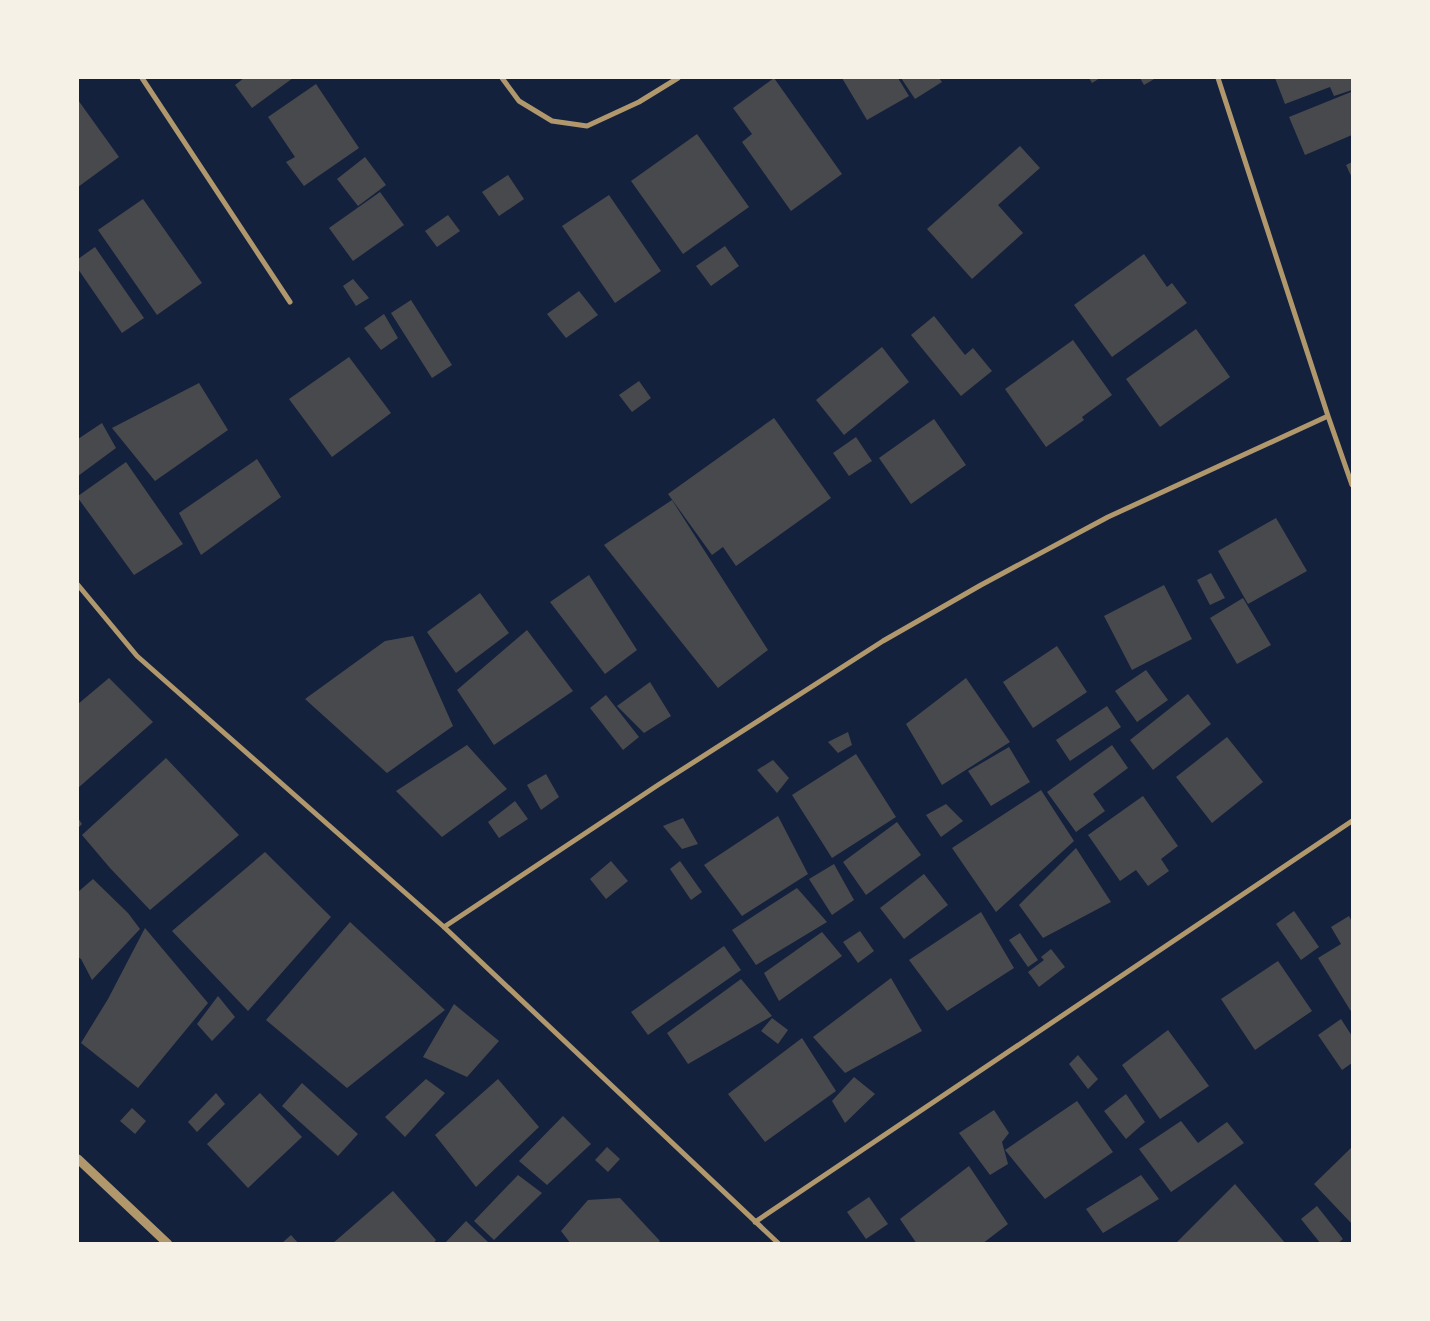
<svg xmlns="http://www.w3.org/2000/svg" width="1430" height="1321" viewBox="0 0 1430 1321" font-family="'Source Sans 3',sans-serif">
<rect width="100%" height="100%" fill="#14213d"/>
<path fill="#48494c" d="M244,78H293L252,108L235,85Z
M774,78L842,174L791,211L742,142L752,134L733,108Z
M842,78H898L909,96L867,120Z
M901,78H939L942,82L915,99Z
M1089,78H1100L1092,83Z
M1140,78H1156L1144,85Z
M1275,78H1352V90L1334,96L1330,87L1285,104Z
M316,84L359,148L304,186L286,162L295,157L268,117Z
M1351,92L1352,95V135L1305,155L1289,117Z
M78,100L119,157L78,187Z
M697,134L749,207L683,254L631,181Z
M1020,146L1040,168L998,205L1023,233L972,279L927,229Z
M365,157L386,185L358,206L337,179Z
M1352,162V178L1346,165Z
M508,175L524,199L499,216L482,192Z
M380,192L404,225L353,261L329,228Z
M609,195L661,271L615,303L562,226Z
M143,199L202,283L157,315L98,230Z
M448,215L460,231L437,247L425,231Z
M725,246L739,266L711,286L696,266Z
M95,247L144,318L122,333L78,269V259Z
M1144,254L1167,287L1172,283L1187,303L1112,357L1074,305Z
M353,279L369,298L356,306L343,286Z
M579,291L598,315L566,338L547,314Z
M411,300L452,365L432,378L391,313Z
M384,314L398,338L381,350L364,328Z
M934,316L965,355L973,348L992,371L961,396L911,335Z
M1196,329L1230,377L1160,427L1126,379Z
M1073,340L1112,395L1082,417L1084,420L1046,447L1005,389Z
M882,347L909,382L844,435L816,400Z
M349,357L391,413L332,457L289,399Z
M639,381L651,398L632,412L619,395Z
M199,383L228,430L155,481L112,428Z
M774,418L831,498L736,566L723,547L712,555L668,494Z
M934,419L966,465L911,504L879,458Z
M102,423L116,448L78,476V439Z
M856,437L872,461L849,476L833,453Z
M257,459L281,497L201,555L179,513Z
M126,462L183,544L134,575L78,498V496Z
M672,500L768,650L718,688L604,545Z
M1276,518L1307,571L1248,604L1218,551Z
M1211,573L1225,598L1210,605L1197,580Z
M589,575L637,650L605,674L550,602Z
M1164,585L1192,639L1132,670L1104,616Z
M480,593L509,633L456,673L427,632Z
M1243,598L1271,645L1237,664L1210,618Z
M527,630L573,691L494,745L457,690Z
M413,636L453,726L387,773L305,699L385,641Z
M1057,646L1087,692L1033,728L1003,682Z
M1146,670L1168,700L1137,722L1115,691Z
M109,678L153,722L78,788V704Z
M966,678L1010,742L942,785L906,724Z
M650,682L671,716L644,733L617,706Z
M1188,694L1211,724L1153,770L1130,740Z
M606,695L639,737L623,750L590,708Z
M1107,706L1121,727L1070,761L1056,740Z
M848,732L852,745L838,753L828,742Z
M1227,737L1263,782L1212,823L1176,777Z
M467,745L507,789L442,837L396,791Z
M1112,745L1128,768L1093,794L1105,811L1076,832L1047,792Z
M1009,747L1030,782L991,806L968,771Z
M856,754L896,817L832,858L792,795Z
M166,758L239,835L150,910L110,868L82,835Z
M773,760L789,778L777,793L757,770Z
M546,774L559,797L541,810L527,785Z
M1041,790L1074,841L996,912L952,848Z
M1143,796L1178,846L1161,859L1169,871L1148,886L1136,870L1120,881L1088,835Z
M515,801L528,819L499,838L488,822Z
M946,804L963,821L941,837L926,815Z
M778,816L808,874L742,916L704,865Z
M78,818L82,824L78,828Z
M683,818L698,844L682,849L663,826Z
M897,822L921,855L866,895L843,862Z
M1076,848L1111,902L1043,938L1019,905Z
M265,852L331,917L248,1011L172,931Z
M611,861L628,881L606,899L590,879Z
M680,861L702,892L691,900L670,869Z
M834,864L854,900L832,915L809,879Z
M924,874L948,905L904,939L880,908Z
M93,879L128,913L140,929L92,980L81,959L78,957V892Z
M797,888L827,922L756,965L732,930Z
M1294,911L1319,947L1301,960L1276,924Z
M981,912L1014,968L947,1011L909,960Z
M1349,916L1352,922V1013L1318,958L1341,944L1331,927Z
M350,922L445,1010L347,1088L266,1020Z
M145,928L208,1003L138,1088L81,1043L108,999Z
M860,931L874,951L858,963L843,942Z
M822,932L842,956L779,1001L764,973Z
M1020,933L1038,960L1028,967L1009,940Z
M724,946L741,970L648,1035L631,1012Z
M1051,949L1065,967L1039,987L1028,972L1044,960L1041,957Z
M1278,961L1312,1011L1255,1050L1221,999Z
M891,978L922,1031L845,1073L813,1037Z
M741,979L772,1016L688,1064L667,1033Z
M218,996L235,1017L212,1041L197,1024Z
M454,1004L499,1041L467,1077L423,1057Z
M772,1018L788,1030L778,1044L761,1031Z
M1341,1019L1352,1036V1063L1342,1070L1318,1035Z
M1168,1030L1209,1086L1160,1119L1122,1065Z
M802,1038L836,1091L765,1142L728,1094Z
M1078,1055L1098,1079L1088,1089L1069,1064Z
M854,1077L875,1094L845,1123L832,1101Z
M426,1079L445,1093L405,1137L385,1117Z
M498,1079L539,1127L476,1187L435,1135Z
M302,1083L358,1134L338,1156L282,1106Z
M216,1093L225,1104L197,1132L188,1122Z
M260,1093L302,1137L248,1188L207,1144Z
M1126,1094L1145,1122L1126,1139L1104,1111Z
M1077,1101L1113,1152L1045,1199L1005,1150Z
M132,1108L146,1121L135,1134L120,1121Z
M994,1110L1009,1133L1002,1142L1008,1164L990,1175L959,1133Z
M563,1116L591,1144L547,1185L519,1161Z
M1181,1121L1198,1143L1227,1122L1244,1143L1171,1192L1139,1149Z
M607,1147L620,1159L608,1172L595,1160Z
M1352,1147V1224L1314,1184Z
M969,1166L1008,1224L982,1244H917L900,1219Z
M518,1175L542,1193L494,1240L474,1221Z
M1141,1175L1159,1199L1103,1233L1086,1209Z
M1235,1184L1286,1244H1175Z
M393,1191L436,1240L433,1244H332Z
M869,1197L888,1224L866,1239L847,1212Z
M620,1198L660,1241L656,1244H571L561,1231L588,1200Z
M1317,1206L1343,1239L1337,1244H1321L1301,1219Z
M466,1221L488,1242L486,1244H444Z
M291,1235L299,1244H281Z"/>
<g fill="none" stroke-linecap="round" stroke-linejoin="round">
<path stroke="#b1986c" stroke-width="5" d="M142,78L290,302
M502,78L519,101L552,121L587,126L639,102L678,78
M1218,78L1328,416L1352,485
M78,585L137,656L444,927L779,1244
M444,927L658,785L883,641L981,585L1108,517L1328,416
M755,1222L1352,821"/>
<path stroke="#b1986c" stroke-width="9" d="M78,1159L168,1244"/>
</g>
<rect width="1430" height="1321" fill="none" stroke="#f6f1e7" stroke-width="158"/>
</svg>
